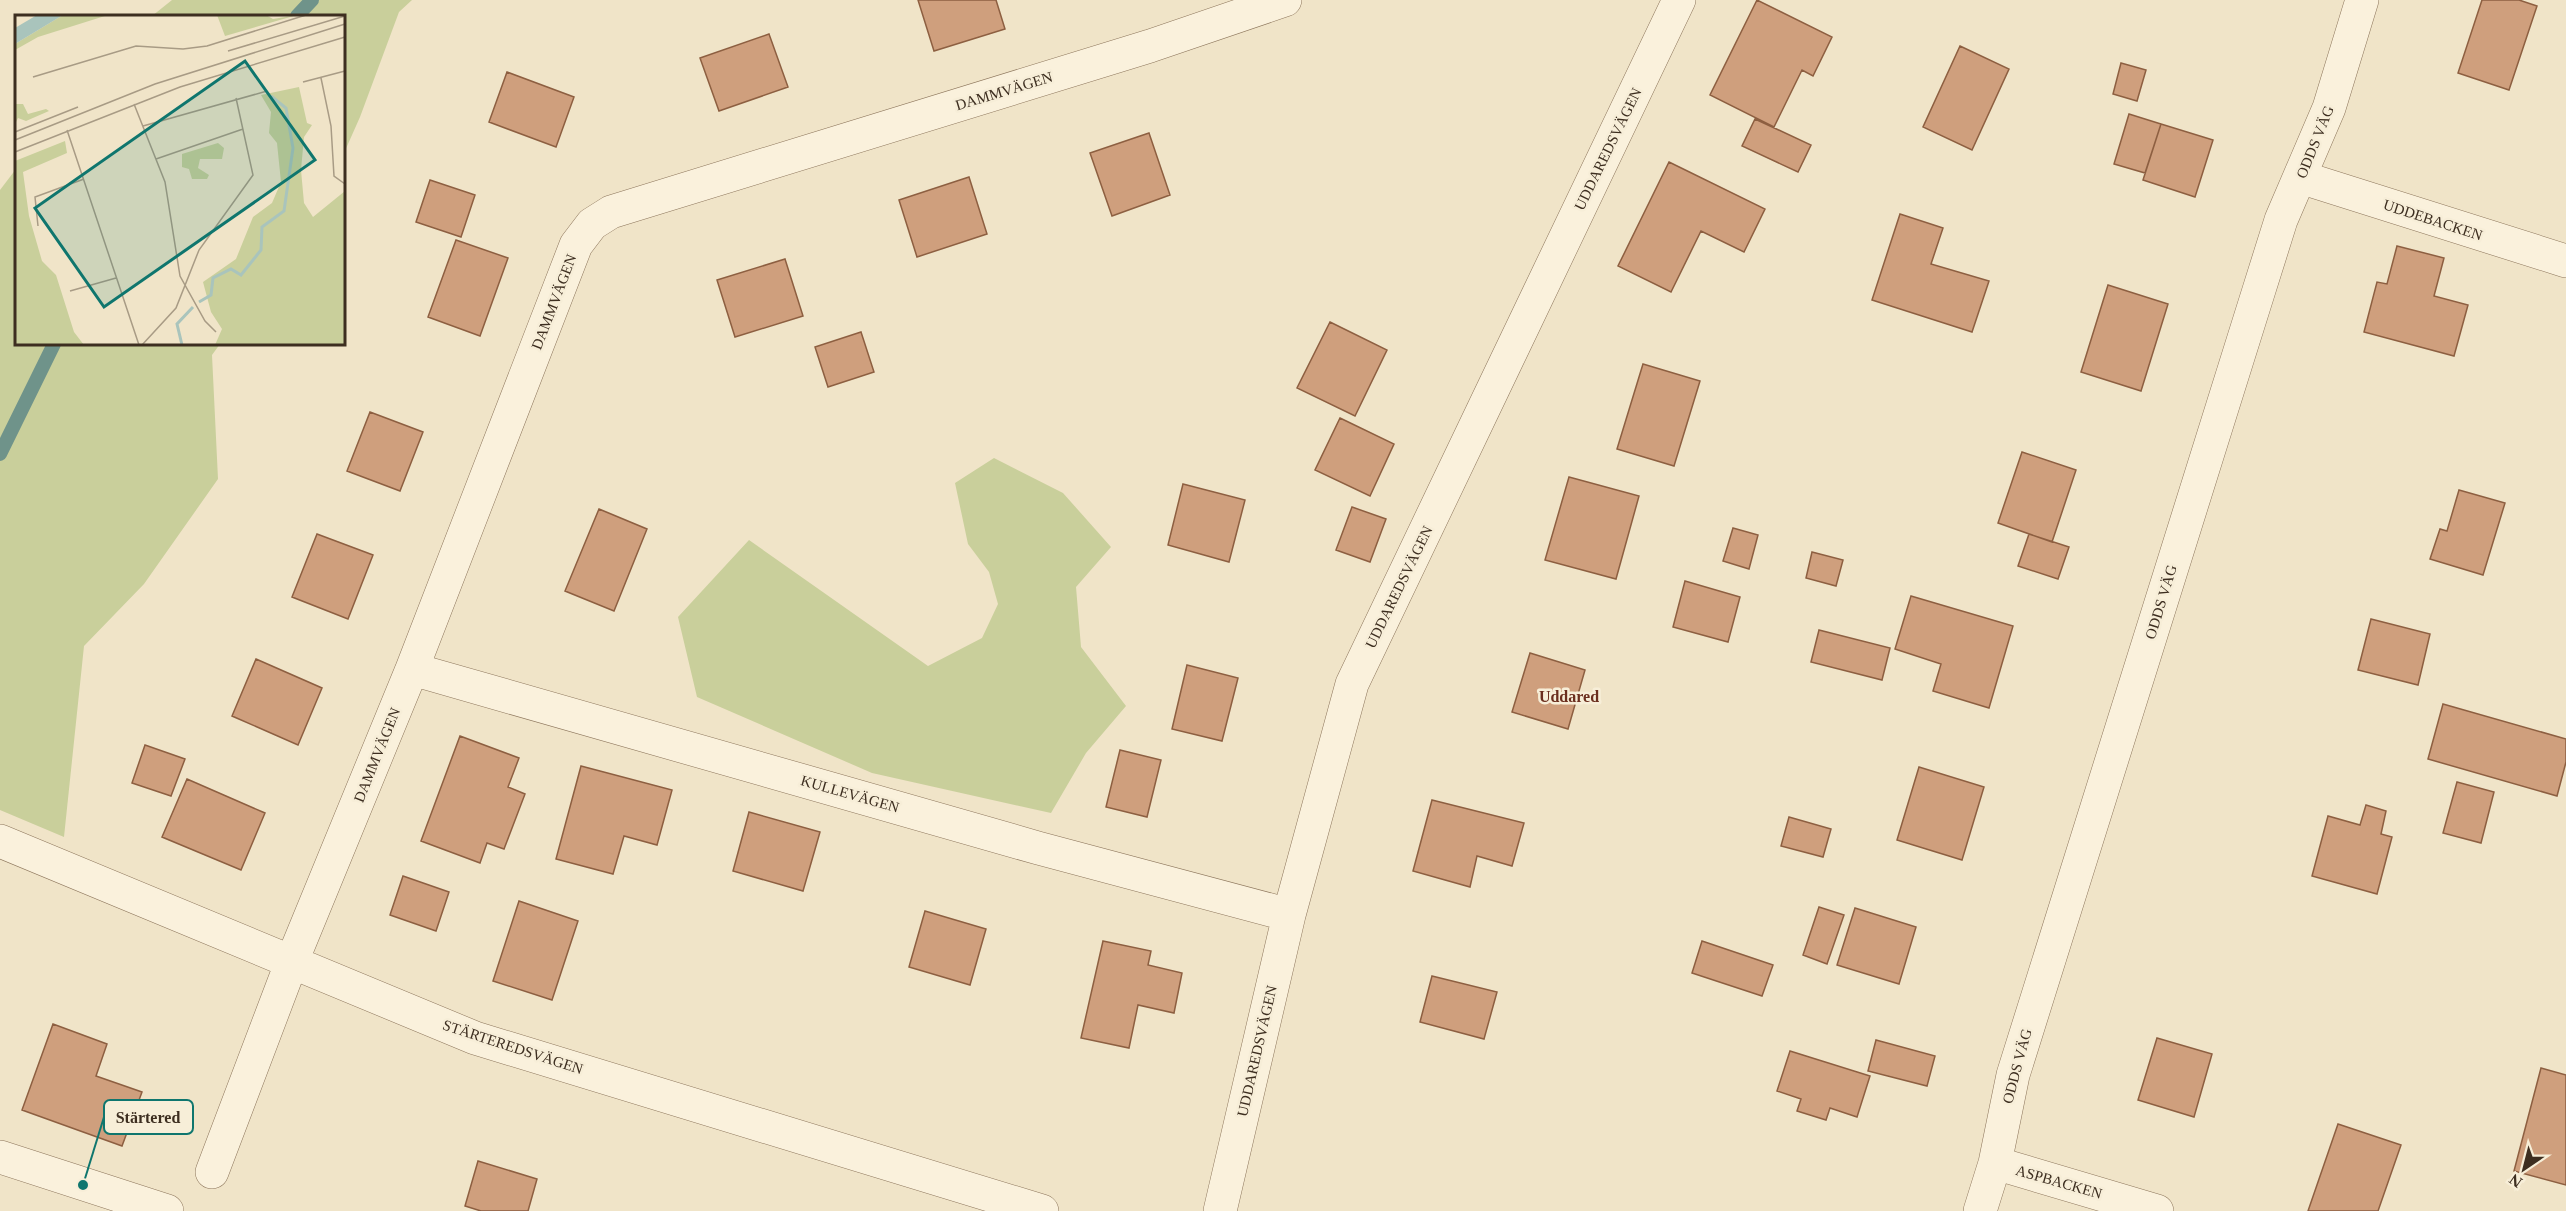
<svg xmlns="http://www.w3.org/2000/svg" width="2566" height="1211" viewBox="0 0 2566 1211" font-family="'Times New Roman',serif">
<rect width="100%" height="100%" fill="#f0e4c8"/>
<path fill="#c9cf9b" d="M172,0H412L399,12L360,117L344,153V16H152Z
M16,169V344H220L212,355L218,479L144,584L84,646L64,837L0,810V190Z
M994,458L1063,493L1111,547L1076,587L1081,647L1126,706L1086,753L1051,813L872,773L697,697L678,617L749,540L928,666L982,638L998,604L989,572L968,544L955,483Z"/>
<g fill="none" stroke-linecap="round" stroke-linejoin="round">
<path stroke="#6f938a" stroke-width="14" d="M297,16L312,0
M0,454L54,344"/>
</g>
<path fill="#cf9f7d" stroke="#8d5f41" stroke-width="1.5" d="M918,0H996L1005,29L934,51Z
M1757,0L1832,37L1813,76L1802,70L1774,127L1710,95Z
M2482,0H2519L2537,6L2509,90L2458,73Z
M769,34L788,87L719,111L700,58Z
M1960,46L2009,69L1972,150L1923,127Z
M2121,63L2146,70L2137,101L2113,94Z
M507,72L574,97L556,147L489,122Z
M2129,114L2161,124L2145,173L2114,164Z
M1755,119L1811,145L1798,172L1742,146Z
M2161,124L2213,140L2195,197L2143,180Z
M1149,133L1170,195L1112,216L1090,153Z
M1669,162L1765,209L1744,252L1701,231L1671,292L1618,266Z
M969,177L987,234L917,257L899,200Z
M430,180L475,195L461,237L416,222Z
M1900,214L1943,228L1931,264L1989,281L1972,332L1872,300Z
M456,240L508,258L480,336L428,317Z
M2397,246L2444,258L2434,296L2468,305L2454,356L2364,332L2377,282L2387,284Z
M785,259L803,316L735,337L717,280Z
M2108,285L2168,304L2141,391L2081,372Z
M1330,322L1387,350L1355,416L1297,388Z
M861,332L874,372L828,387L815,347Z
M1643,364L1700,381L1674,466L1617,449Z
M370,412L423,432L400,491L347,471Z
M1340,418L1394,444L1370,496L1315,470Z
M2022,452L2076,470L2052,542L1998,523Z
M1569,477L1639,496L1616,579L1545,560Z
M1183,484L1245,500L1229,562L1168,545Z
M2459,490L2505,503L2483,575L2430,559L2440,529L2447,531Z
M1352,507L1386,519L1370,562L1336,550Z
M599,509L647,529L614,611L565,591Z
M1733,528L1758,535L1749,569L1723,561Z
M317,534L373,555L348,619L292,597Z
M2029,534L2069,547L2058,579L2018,566Z
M1812,552L1843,560L1836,586L1806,578Z
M1685,581L1740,597L1728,642L1673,627Z
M1911,596L2013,626L1989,708L1933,691L1941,664L1895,649Z
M2371,619L2430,634L2418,685L2358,670Z
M1819,630L1890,648L1882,680L1811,662Z
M1530,653L1585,670L1568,729L1512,712Z
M256,659L322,688L298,745L232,716Z
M1187,665L1238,678L1222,741L1172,729Z
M2443,704L2566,739V762L2557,796L2428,759Z
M460,736L519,758L508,787L525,794L504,849L487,843L480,863L421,841Z
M145,745L185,759L171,796L132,783Z
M1120,750L1161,760L1147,817L1106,807Z
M581,766L672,790L657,845L624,836L613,874L556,859Z
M1919,767L1984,787L1962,860L1897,840Z
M187,779L265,813L241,870L162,837Z
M2457,782L2494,792L2481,843L2443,833Z
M1432,800L1524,823L1512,866L1477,856L1470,887L1413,871Z
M2366,805L2386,811L2381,834L2392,837L2377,894L2312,876L2328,816L2360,825Z
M749,812L820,832L803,891L733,871Z
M1789,817L1831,829L1823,857L1781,846Z
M403,876L449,892L436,931L390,915Z
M519,901L578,921L552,1000L493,981Z
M1819,907L1844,915L1827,964L1803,955Z
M1855,908L1916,927L1899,984L1837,965Z
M925,911L986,929L970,985L909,967Z
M1103,941L1151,951L1148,965L1182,973L1174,1013L1138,1005L1129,1048L1081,1038Z
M1702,941L1773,965L1762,996L1692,973Z
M1432,976L1497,992L1484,1039L1420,1022Z
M53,1024L107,1044L96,1076L142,1092L122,1146L22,1110Z
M2157,1038L2212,1054L2194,1117L2138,1100Z
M1876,1040L1935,1056L1927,1086L1868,1071Z
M1790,1051L1870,1076L1857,1117L1830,1108L1826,1120L1797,1111L1801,1099L1777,1091Z
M2541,1068L2566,1075V1185L2514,1171Z
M2338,1124L2401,1145L2378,1211H2308Z
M478,1161L537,1179L528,1211H481L465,1206Z"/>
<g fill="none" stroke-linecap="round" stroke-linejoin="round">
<defs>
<path id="minor" d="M2300,177L2566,261
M412,669L1038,848L1289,915
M0,841L475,1038L1042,1211
M0,1157L167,1211
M1995,1163L2157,1211
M212,1172L292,961L412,669L576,245L592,224L611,212L1150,46L1285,0
M1220,1211L1289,915L1352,684L1679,0
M1980,1211L1995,1163L2013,1075L2259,290L2281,220L2329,108L2362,0"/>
</defs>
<use href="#minor" stroke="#8d765c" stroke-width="34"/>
<use href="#minor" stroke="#faf1dc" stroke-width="33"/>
</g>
<g text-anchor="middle" stroke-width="5" stroke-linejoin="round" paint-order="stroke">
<g font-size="15" fill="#3d2e20" stroke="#f7eed8">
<text transform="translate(1004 91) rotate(-17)" y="5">DAMMVÄGEN</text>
<text transform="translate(2315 142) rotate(-68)" y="5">ODDS VÄG</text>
<text transform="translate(1608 149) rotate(-64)" y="5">UDDAREDSVÄGEN</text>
<text transform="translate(2433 220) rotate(18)" y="5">UDDEBACKEN</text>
<text transform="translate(554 302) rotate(-69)" y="5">DAMMVÄGEN</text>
<text transform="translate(1399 587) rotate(-64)" y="5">UDDAREDSVÄGEN</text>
<text transform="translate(2161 602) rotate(-73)" y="5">ODDS VÄG</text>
<text transform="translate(377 755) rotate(-68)" y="5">DAMMVÄGEN</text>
<text transform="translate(850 794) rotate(16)" y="5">KULLEVÄGEN</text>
<text transform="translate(513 1047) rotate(18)" y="5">STÄRTEREDSVÄGEN</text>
<text transform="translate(1257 1051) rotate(-77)" y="5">UDDAREDSVÄGEN</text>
<text transform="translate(2017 1066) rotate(-75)" y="5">ODDS VÄG</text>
<text transform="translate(2059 1182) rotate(16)" y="5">ASPBACKEN</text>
</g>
<g font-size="16" font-weight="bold" fill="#6b2e1e" stroke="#f7eed8">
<text x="1569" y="702">Uddared</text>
</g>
</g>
<g transform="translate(15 15)">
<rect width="330" height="330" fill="#f0e4c8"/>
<path d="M48,0H93L23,22L0,35V29ZM202,0H251L258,4L282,0L210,21ZM284,72L292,108L297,110L289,122L286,155L289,188L298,202L330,176V330H200L207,314L196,297L188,267L221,244L238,202L257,188L266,167L262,128L254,118L256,97L246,80ZM0,89H8L13,99L31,94L34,96L11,106L3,103L0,109ZM50,126L52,138L8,157L14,201L27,246L41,260L59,317L69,330H0V146ZM203,128L209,133L207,144H185L183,153L194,160L192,164H177L174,154L167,152V139Z" fill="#c9cf9b"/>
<path d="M22,0H48L0,29V13Z" fill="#a9c4bc"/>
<path fill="none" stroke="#a9c4bc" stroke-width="3" d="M184,287L196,280L198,263L216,254L226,260L246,235L247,212L269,196L278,133L271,93L256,81M167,330L162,309L178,292"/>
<path fill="none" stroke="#a89b85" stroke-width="1.5" d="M213,36L330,1M18,62L121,31L168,34L192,31L291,0M306,63L316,111L319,161L330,169M288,67L330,56M119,89L150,167L165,261L190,306L201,317M128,111L252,76M52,115L124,330M0,117L63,92M0,125L140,69L330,9M0,137L165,72L330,22M141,144L228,114M23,211L20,182L69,164M55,276L101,263M127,330L161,293L184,235L238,160L221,83"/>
<path fill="#0f766e" fill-opacity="0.15" stroke="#0f766e" stroke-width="3" d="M230,46L300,145L89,292L20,193Z"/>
<rect width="330" height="330" fill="none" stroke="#3d2e20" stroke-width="3"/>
</g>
<path fill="none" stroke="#0f766e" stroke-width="2" d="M83 1185L104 1117"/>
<circle fill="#0f766e" stroke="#f7eed8" stroke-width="2" cx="83" cy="1185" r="6"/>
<rect fill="#f7eed8" stroke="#0f766e" stroke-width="2" x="104" y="1100" width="89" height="34" rx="6"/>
<g font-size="16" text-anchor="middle" font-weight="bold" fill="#3d2e20">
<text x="148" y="1123">Stärtered</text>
</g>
<g transform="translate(2524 1169) rotate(215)" stroke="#f7eed8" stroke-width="4.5" paint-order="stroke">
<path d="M0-4.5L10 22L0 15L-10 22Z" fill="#3d2e20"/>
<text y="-9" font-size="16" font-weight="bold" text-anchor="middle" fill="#3d2e20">N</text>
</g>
</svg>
